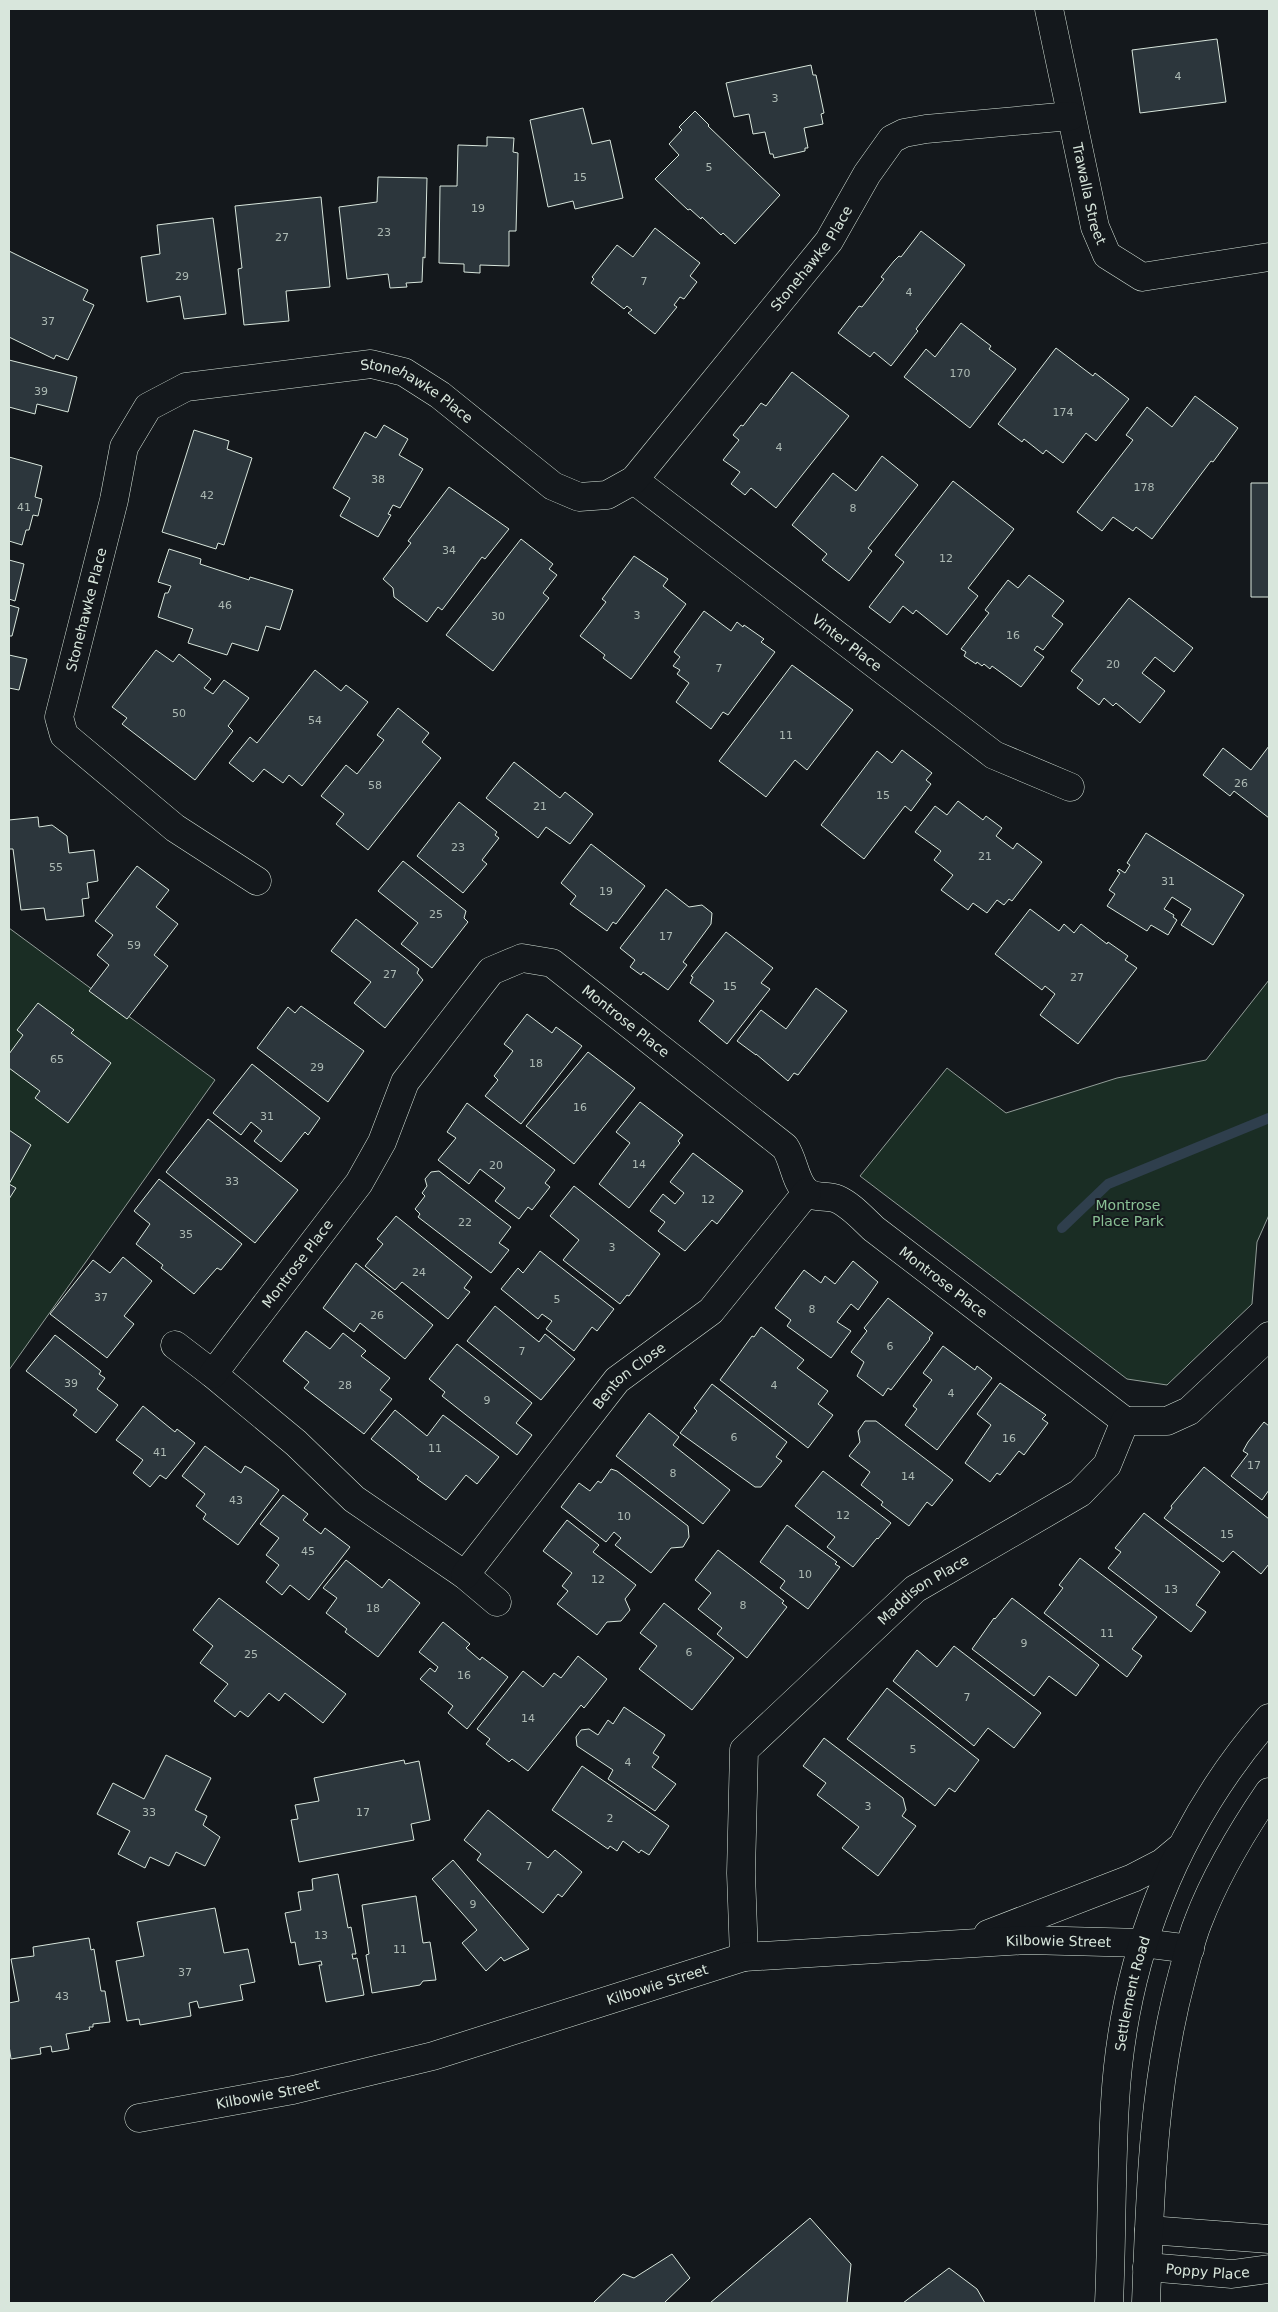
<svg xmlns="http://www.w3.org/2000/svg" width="1278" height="2312" viewBox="0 0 1278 2312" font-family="'DejaVu Sans',sans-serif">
<rect width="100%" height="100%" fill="#14181c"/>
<path fill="#1a2d24" stroke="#939e99" d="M9,928L215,1080L9,1370Z
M1269,980V1215L1257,1242L1252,1304L1167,1385L1127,1379L860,1176L947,1068L1006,1113L1117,1078L1206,1060Z"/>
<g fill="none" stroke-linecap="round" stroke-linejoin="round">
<path stroke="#2f3f4d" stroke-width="10" d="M1062,1228L1108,1184L1269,1118"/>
</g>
<path fill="#2c363c" stroke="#d8e6dc" d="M1217,39L1226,102L1140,113L1132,50Z
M811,65L813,75H816L824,113L821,114L823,124L804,128L808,148H805V151L774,158L773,154H770L765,132L753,134L749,114L734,117L726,83Z
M583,108L592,144L610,140L623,198L575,209L573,201L548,207L530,120Z
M695,111L709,125L708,126L780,195L735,244L723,233L721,235L702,217L701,219L690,209L688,210L655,179L679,155L669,144L682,130L679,127Z
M487,137L514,138L513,152L518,153L516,231H509V266L480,265V273L464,272V264L439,263L440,186H457L458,145L487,146Z
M378,177L427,178L425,258L423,257L422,282L406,283L407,287L390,288L388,274L347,279L339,207L377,202Z
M321,197L330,287L286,291L289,321L244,325L238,269L242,268L235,206Z
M213,218L226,314L184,319L180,296L147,302L141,257L160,254L157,225Z
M655,228L700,263L690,276L697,282L684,299L680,297L674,305L677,307L655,334L628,313L632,310L627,306L624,309L591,283L594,279L592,277L617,245L633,257Z
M921,231L965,265L916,329L918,331L891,366L874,352L870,357L838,333L859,306L862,307L884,279L881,277L894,261L899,256L901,257Z
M9,251L88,290L83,300L94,305L68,360L56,355L54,359L9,337Z
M961,323L991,346L989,349L1016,369L970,428L904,377L926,349L935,357Z
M1056,348L1093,376L1095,373L1129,399L1096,441L1086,433L1063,463L1046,450L1043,454L1024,439L1022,442L998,424Z
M9,360L77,377L68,412L37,404L35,414L9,407Z
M792,372L849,416L776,508L751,488L745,495L731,484L740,472L723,460L739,440L733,435L741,425L743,426L761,403L766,406Z
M1195,396L1238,428L1213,462L1211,461L1152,539L1136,527L1133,531L1113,517L1102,531L1077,512L1133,440L1126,435L1147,407L1172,427Z
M384,425L408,439L399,455L423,469L400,508L393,505L388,514L391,515L378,537L340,516L350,498L333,488L365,432L376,438Z
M194,430L229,441L227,449L252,458L224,545L218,543L216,549L162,532Z
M882,456L918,485L868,548L872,551L849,581L822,560L827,554L792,525L833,473L856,491Z
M9,457L42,466L35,497L42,499L38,516L33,515L29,530H26L22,545L9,541Z
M953,481L1014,529L968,588L978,596L947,635L916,610L913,614L903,606L890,623L869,607L904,562L895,555Z
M1251,483H1269V597H1251Z
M449,487L509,529L485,559L482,557L442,610L438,607L427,622L394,597L393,588L383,579L411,543L408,541Z
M521,539L553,564L549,569L557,575L543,593L549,598L493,671L446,635Z
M169,549L201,559L200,564L249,580L250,577L293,590L280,630L266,626L258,651L232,643L227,655L188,643L193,629L158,617L165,593H168L171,586L158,582Z
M634,556L668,579L663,586L686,604L631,679L603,658L605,655L580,636L606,602L602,599Z
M9,560L24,564L15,601L9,599Z
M1029,575L1064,601L1052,616L1063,624L1043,650L1037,646L1034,650L1044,657L1021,687L992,666L990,669L984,664L982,666L977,662L976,664L964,656L966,652L961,649L989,613L985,610L1008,580L1018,588Z
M1129,598L1193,648L1174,672L1155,657L1142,673L1165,691L1140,723L1116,703L1113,706L1104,698L1099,705L1077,688L1083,680L1071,671Z
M9,605L19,608L12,636H9Z
M704,611L731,631L737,622L743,627L744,625L764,639L761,642L775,652L728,715L723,712L711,729L676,702L689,683L677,674L680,670L673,666L680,657L674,652Z
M156,650L173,662L179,654L211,679L204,688L213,694L224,680L249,698L228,726L233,731L195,780L122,724L127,718L112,707Z
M9,655L27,659L19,690L9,688Z
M792,665L853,710L807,770L795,760L766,797L719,761Z
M315,670L341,691L346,685L368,702L302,786L289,775L283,783L264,769L253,782L229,763L250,737L257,743Z
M398,708L429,733L422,742L441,758L368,850L336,824L344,814L321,796L346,765L357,774L384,740L377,735Z
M1269,746V818L1234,791L1230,796L1203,775L1223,748L1251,770Z
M902,750L932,773L926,780L931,784L911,811L905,806L864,859L821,825L877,751L892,763Z
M514,762L560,798L565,792L593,814L570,844L546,827L538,838L486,798Z
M958,801L983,820L986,816L1002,828L996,836L1013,849L1017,843L1042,862L1012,901L1009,899L1004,905L997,900L987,913L973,903L968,910L941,890L953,875L934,860L941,851L915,832L935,806L947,815Z
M459,802L497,832L495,835L499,838L482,860L487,864L463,893L417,856Z
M38,817L39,827L52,825L67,836L69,853L94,850L98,881L87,883L89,898L82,899L84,916L46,920L44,908L21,910L13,849H9V820Z
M1146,833L1244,895L1213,945L1181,925L1191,909L1172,897L1164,909L1174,915L1173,917L1177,920L1168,935L1151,925L1147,931L1107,906L1115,894L1109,890L1120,873L1117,871L1119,869L1125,873L1130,865L1127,863Z
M591,844L645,886L616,924L613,922L607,931L570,904L576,896L561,883Z
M403,861L466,911L464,918L468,922L432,968L401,944L418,923L378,891Z
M137,866L169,890L156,907L178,924L154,955L168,966L127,1019L89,991L109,965L97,955L113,935L95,921Z
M666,889L689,907L702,905L712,913L711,924L683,962L687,965L668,990L643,972L641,975L630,967L635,960L620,948Z
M1030,909L1059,931L1064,924L1074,933L1081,924L1107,944L1108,942L1128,956L1125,960L1137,968L1078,1044L1040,1015L1055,994L1045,986L1042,990L995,954Z
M356,919L419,969L417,973L423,980L385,1028L354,1003L371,982L331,951Z
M726,932L773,968L761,983L770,989L727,1044L699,1021L714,1001L690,983L693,977L691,976Z
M816,988L847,1011L798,1075L794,1073L788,1081L756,1054V1055L737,1041L761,1010L786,1029Z
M38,1003L74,1030L71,1033L111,1063L68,1123L35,1098L40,1091L9,1068V1054L23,1035L17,1030Z
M301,1006L364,1051L328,1102L257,1048L288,1007L295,1013Z
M527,1014L552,1033L556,1027L582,1046L521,1124L485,1096L498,1080L494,1076L513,1051L504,1044Z
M588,1052L635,1088L574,1164L526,1126Z
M252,1064L320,1118L308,1135L305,1132L281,1162L254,1141L262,1131L251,1122L241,1135L213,1113Z
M640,1102L683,1135L678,1141L680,1143L629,1208L599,1184L630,1143L616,1132Z
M467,1103L555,1170L545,1183L550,1187L532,1210L528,1207L519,1219L495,1201L505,1188L480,1169L469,1184L438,1160L456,1138L447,1132Z
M208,1119L298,1190L255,1243L166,1172Z
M9,1130L31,1145L9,1184Z
M693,1153L743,1191L717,1224L712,1220L685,1251L658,1231L665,1222L650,1211L663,1194L675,1204L684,1193L670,1182Z
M439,1171L511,1227L499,1243L509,1250L491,1273L418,1217L420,1214L415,1209L425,1196L422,1193L427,1186L425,1179L431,1172Z
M159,1179L242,1244L221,1270L217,1268L194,1294L161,1268L163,1265L136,1244L150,1224L134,1211Z
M9,1184L16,1188L9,1199Z
M574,1186L660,1254L629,1296L627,1295L620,1304L563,1260L579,1240L550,1216Z
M396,1216L472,1277L464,1288L470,1292L448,1319L402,1282L395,1290L365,1266L383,1244L377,1239Z
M540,1251L614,1309L597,1331L592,1327L574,1351L546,1329L552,1321L542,1314L538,1319L501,1289L518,1268L523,1273Z
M123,1257L152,1281L124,1316L134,1324L107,1358L50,1314L93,1260L110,1273Z
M853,1261L878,1282L858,1310L851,1304L837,1322L851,1331L831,1358L787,1326L791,1320L775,1308L804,1270L821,1283L825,1276L835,1284Z
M356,1263L433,1325L405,1359L360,1323L354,1332L323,1308Z
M888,1298L933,1333L929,1338L930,1339L891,1390L888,1388L883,1396L857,1376L864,1362L851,1352L867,1331L864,1328Z
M495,1306L539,1342L545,1334L575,1359L541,1400L467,1341Z
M761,1327L804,1360L797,1368L828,1391L818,1404L833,1415L808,1448L720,1380L752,1336L754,1337Z
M306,1331L330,1349L343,1333L366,1351L361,1356L390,1378L380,1390L392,1399L364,1434L304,1388L309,1382L283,1361Z
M55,1335L101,1371L99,1374L105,1378L97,1389L118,1405L96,1433L73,1415L77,1410L26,1371Z
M457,1344L532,1403L516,1423L532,1435L517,1455L442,1396L445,1392L429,1379Z
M943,1346L975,1370L977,1366L992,1378L937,1450L905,1425L917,1409L913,1406L932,1380L923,1373Z
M1000,1383L1046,1415L1042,1419L1048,1423L1024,1455L1019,1451L1000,1475L997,1473L990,1482L965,1463L991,1425L977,1414Z
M712,1384L787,1442L776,1457L782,1461L761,1487H755L680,1433L697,1411L694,1408Z
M143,1406L175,1432L177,1429L195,1443L166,1479L160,1475L150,1487L133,1473L143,1460L116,1440Z
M395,1410L427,1436L443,1415L499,1457L477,1484L466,1475L446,1500L417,1479L419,1477L371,1439Z
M649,1413L679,1437L673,1445L730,1490L703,1524L616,1456Z
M865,1421H876L953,1480L932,1506L927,1502L909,1526L881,1505L883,1502L861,1485L870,1472L849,1456L860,1442L858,1431Z
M1264,1422L1269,1426V1490L1262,1500L1231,1476L1248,1454L1243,1451L1248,1442Z
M205,1446L241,1473L245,1466L251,1469L279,1490L238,1545L203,1519L206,1514L196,1506L205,1494L182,1476Z
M1204,1467L1269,1519V1564L1261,1574L1233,1551L1223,1562L1164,1518L1172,1508L1171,1506Z
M611,1469L617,1471L688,1526L689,1537L683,1547L671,1548L651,1573L615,1545L621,1538L614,1532L606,1542L561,1507L579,1483L590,1491L598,1481L601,1483Z
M823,1471L891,1523L878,1539L877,1538L853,1567L827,1547L835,1537L795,1506Z
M283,1495L308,1514L303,1520L321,1534L325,1528L350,1547L309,1600L290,1585L282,1595L266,1582L279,1565L266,1555L279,1538L260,1524Z
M1144,1513L1220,1572L1196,1605L1206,1612L1191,1632L1108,1568L1121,1552L1115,1548Z
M567,1520L599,1545L593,1552L636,1585L625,1599L630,1610L621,1621L607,1622L597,1635L557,1604L568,1591L562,1586L572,1573L543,1551Z
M787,1525L837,1562L835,1564L840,1567L808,1609L780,1588L785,1581L760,1562Z
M718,1550L784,1601L782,1603L787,1607L747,1658L717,1634L722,1628L698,1609L711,1593L695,1580Z
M1080,1558L1157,1617L1132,1649L1142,1656L1127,1677L1044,1613L1063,1588L1059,1585Z
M346,1560L382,1588L389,1579L420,1603L378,1657L345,1632L347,1629L326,1613L337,1598L323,1588Z
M219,1598L346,1694L323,1723L285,1693L279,1701L269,1693L248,1717L240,1711L235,1717L214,1701L228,1684L200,1663L213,1646L193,1630Z
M1012,1598L1099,1665L1076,1696L1049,1676L1034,1696L972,1649L994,1618L995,1619Z
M664,1603L734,1658L692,1710L639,1669L657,1646L640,1633Z
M443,1622L470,1644L466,1648L480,1660L482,1657L508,1677L467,1729L448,1713L453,1706L420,1679L430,1668L435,1672L438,1667L419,1652Z
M954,1646L1041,1713L1014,1748L988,1728L974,1746L893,1681L917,1650L937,1667Z
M578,1656L607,1679L584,1708L581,1705L528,1771L512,1759L509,1762L486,1744L490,1739L477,1729L523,1671L543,1687L554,1673L561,1678Z
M887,1688L979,1760L955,1792L949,1788L935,1806L847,1739Z
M624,1707L665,1735L653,1753L659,1757L652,1767L676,1784L655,1811L608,1779L613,1770L577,1746L576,1737L581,1730L589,1729L598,1735L608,1720L613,1724Z
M824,1738L903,1798L906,1810L902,1816L916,1826L878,1876L842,1848L859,1827L817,1795L826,1783L803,1766Z
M166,1755L211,1778L195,1810L207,1816L203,1825L220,1837L205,1866L176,1852L169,1866L150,1857L145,1868L118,1854L130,1831L97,1814L113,1783L144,1799Z
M404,1760L405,1764L419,1761L430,1820L411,1824L414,1840L299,1862L291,1820L298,1819L295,1805L319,1801L314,1778Z
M582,1766L669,1826L649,1855L641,1850L639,1853L623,1841L617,1851L610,1846L608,1849L552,1810Z
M488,1810L548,1858L555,1850L582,1872L562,1897L558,1894L543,1913L477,1860L481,1854L464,1840Z
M453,1860L529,1949L504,1961L501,1957L486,1971L462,1943L477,1930L432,1879Z
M338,1874L348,1928L351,1927L356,1954H352L353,1959L357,1958L364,1995L326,2002L319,1965H322L321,1961L299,1965L295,1942L291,1943L285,1913L301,1910L298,1892L313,1890L312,1879Z
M416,1896L423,1943L430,1942L436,1980L423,1981L420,1985L372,1993L366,1955L369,1954L362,1905Z
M215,1908L224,1953L248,1949L255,1982L240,1985L243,2000L199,2008L197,2001L189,2003L191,2016L140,2025L139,2019L127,2021L116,1961L144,1956L137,1922Z
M89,1938L91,1950L94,1949L101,1991H105L110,2022L93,2024V2027H89L90,2030L66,2034L69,2049L52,2052L51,2046L40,2048L41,2054L11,2059L9,2045V2003L19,2001L11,1959L34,1956L33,1947Z
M810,2218L851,2264L847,2303H710Z
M672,2254L690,2278L664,2303H593L623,2274L634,2278Z
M949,2268L977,2289L985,2303H903Z"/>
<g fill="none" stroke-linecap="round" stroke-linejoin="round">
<defs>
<g id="street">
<path id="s1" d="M1049,9L1095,227L1107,255L1142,277L1269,257"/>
<path id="s2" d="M634,480L994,755L1070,787"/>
<path id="s3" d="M257,881L175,828L64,735L59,717L114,500L124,447L148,407L186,387L371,364L404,372L440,395L553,486L579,497L607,495L634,480L829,241L867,174L892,139L904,133L926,129L1071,116"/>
<path d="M175,1345L213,1374L296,1443L354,1499L465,1575L497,1602"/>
<path id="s4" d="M213,1374L359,1183L382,1142L405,1082L491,971L522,958L552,963L785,1147C794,1160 795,1183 807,1192C816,1199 828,1195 837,1199C851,1205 863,1219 874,1229L1125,1421"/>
<path id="s5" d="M465,1575L617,1380L711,1311L807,1192"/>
<path d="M988,1934L1133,1878L1162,1863L1180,1848"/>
<path id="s6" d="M744,1957L741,1873L744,1750L915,1589L1080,1493L1107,1465L1125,1421H1167L1189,1411L1269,1336"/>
<path id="s7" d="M139,2118L293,2090L433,2056L744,1957L1027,1940L1143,1943L1190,1949"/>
<path d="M1149,2230L1269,2239"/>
<path id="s8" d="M1147,2267L1232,2274L1269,2269"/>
</g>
<g id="primary">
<path id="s9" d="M1109,2303C1112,2237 1111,2170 1115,2103C1123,1959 1174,1827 1269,1718"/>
<path d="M1146,2303C1150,2193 1153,2083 1182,1976C1187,1958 1191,1939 1198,1922C1216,1875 1241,1833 1269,1792"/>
</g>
</defs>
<use href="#street" stroke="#d8e6dc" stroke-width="29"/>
<use href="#primary" stroke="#d8e6dc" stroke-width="29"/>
<use href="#street" stroke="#14181c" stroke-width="28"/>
<use href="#primary" stroke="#14181c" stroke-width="28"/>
</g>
<g text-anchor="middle" stroke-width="4" stroke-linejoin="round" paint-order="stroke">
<g font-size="11" fill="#adbab4">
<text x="1178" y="80">4</text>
<text x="775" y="102">3</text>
<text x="709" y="171">5</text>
<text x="580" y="181">15</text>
<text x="478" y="212">19</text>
<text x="384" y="236">23</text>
<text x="282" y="241">27</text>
<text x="182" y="280">29</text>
<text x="644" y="285">7</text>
<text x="909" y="296">4</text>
<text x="48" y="325">37</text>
<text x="960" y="377">170</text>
<text x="41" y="395">39</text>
<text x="1063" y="416">174</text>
<text x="779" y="451">4</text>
<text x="378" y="483">38</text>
<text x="1144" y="491">178</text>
<text x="207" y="499">42</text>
<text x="24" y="511">41</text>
<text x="853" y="512">8</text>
<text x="449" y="554">34</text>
<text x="946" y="562">12</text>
<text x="225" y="609">46</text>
<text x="637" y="619">3</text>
<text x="498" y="620">30</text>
<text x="1013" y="639">16</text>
<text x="1113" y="668">20</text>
<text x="719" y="672">7</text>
<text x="179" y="717">50</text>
<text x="315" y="724">54</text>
<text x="786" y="739">11</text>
<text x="1241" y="787">26</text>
<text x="375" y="789">58</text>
<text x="883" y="799">15</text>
<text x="540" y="810">21</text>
<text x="458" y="851">23</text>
<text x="985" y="860">21</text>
<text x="56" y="871">55</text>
<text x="1168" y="885">31</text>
<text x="606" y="895">19</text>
<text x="436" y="918">25</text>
<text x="666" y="940">17</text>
<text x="134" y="949">59</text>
<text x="390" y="978">27</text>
<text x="1077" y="981">27</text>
<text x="730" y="990">15</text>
<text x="57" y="1063">65</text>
<text x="536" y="1067">18</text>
<text x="317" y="1071">29</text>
<text x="580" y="1111">16</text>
<text x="267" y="1120">31</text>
<text x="639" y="1168">14</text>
<text x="496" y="1169">20</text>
<text x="232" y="1185">33</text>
<text x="708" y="1203">12</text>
<text x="465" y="1226">22</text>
<text x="186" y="1238">35</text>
<text x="612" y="1251">3</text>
<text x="419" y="1276">24</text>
<text x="101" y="1301">37</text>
<text x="557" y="1303">5</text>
<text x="812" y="1313">8</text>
<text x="377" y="1319">26</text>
<text x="890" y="1350">6</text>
<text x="522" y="1355">7</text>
<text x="71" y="1387">39</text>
<text x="345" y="1389">28</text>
<text x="774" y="1389">4</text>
<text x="951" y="1397">4</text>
<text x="487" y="1404">9</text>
<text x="734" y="1441">6</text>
<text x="1009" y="1442">16</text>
<text x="435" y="1452">11</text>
<text x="160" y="1456">41</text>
<text x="1254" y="1469">17</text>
<text x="673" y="1477">8</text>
<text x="908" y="1480">14</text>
<text x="236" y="1504">43</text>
<text x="843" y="1519">12</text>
<text x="624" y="1520">10</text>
<text x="1227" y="1538">15</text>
<text x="308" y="1555">45</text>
<text x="805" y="1578">10</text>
<text x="598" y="1583">12</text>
<text x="1171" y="1593">13</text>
<text x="743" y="1609">8</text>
<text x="373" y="1612">18</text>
<text x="1107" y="1637">11</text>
<text x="1024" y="1647">9</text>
<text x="689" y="1656">6</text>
<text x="251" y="1658">25</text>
<text x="464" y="1679">16</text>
<text x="967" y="1701">7</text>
<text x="528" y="1722">14</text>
<text x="913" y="1753">5</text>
<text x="628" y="1766">4</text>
<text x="868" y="1810">3</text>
<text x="149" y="1816">33</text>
<text x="363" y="1816">17</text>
<text x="610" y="1822">2</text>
<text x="529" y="1870">7</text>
<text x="473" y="1908">9</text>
<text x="321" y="1939">13</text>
<text x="400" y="1953">11</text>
<text x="185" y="1976">37</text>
<text x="62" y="2000">43</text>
</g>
<g font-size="14" fill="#d8e6dc" stroke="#14181c">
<text dy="5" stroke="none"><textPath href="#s1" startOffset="189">Trawalla Street</textPath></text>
<text dy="5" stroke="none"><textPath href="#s3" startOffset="1408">Stonehawke Place</textPath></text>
<text dy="5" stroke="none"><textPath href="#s3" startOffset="868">Stonehawke Place</textPath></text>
<text dy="5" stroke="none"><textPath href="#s3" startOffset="372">Stonehawke Place</textPath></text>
<text dy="5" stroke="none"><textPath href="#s2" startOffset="268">Vinter Place</textPath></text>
<text dy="5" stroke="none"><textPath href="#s4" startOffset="650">Montrose Place</textPath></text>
<text dy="5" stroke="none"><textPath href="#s4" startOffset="139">Montrose Place</textPath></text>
<text dy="5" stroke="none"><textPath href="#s4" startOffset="1070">Montrose Place</textPath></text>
<text dy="5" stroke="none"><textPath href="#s5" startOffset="259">Benton Close</textPath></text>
<text dy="5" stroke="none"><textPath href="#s6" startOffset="448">Maddison Place</textPath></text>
<text dy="5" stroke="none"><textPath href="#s7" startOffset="942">Kilbowie Street</textPath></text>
<text dy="5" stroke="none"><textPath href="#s7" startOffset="536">Kilbowie Street</textPath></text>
<text dy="5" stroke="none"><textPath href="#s9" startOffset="311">Settlement Road</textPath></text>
<text dy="5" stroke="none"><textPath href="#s7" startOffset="131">Kilbowie Street</textPath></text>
<text dy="5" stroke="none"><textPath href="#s8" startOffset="61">Poppy Place</textPath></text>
</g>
<g font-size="14" fill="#8ac095" stroke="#14181c">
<text x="1128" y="1210">Montrose<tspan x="1128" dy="16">Place Park</tspan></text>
</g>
</g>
<rect width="1278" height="2312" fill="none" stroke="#d8e6dc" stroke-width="20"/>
</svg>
